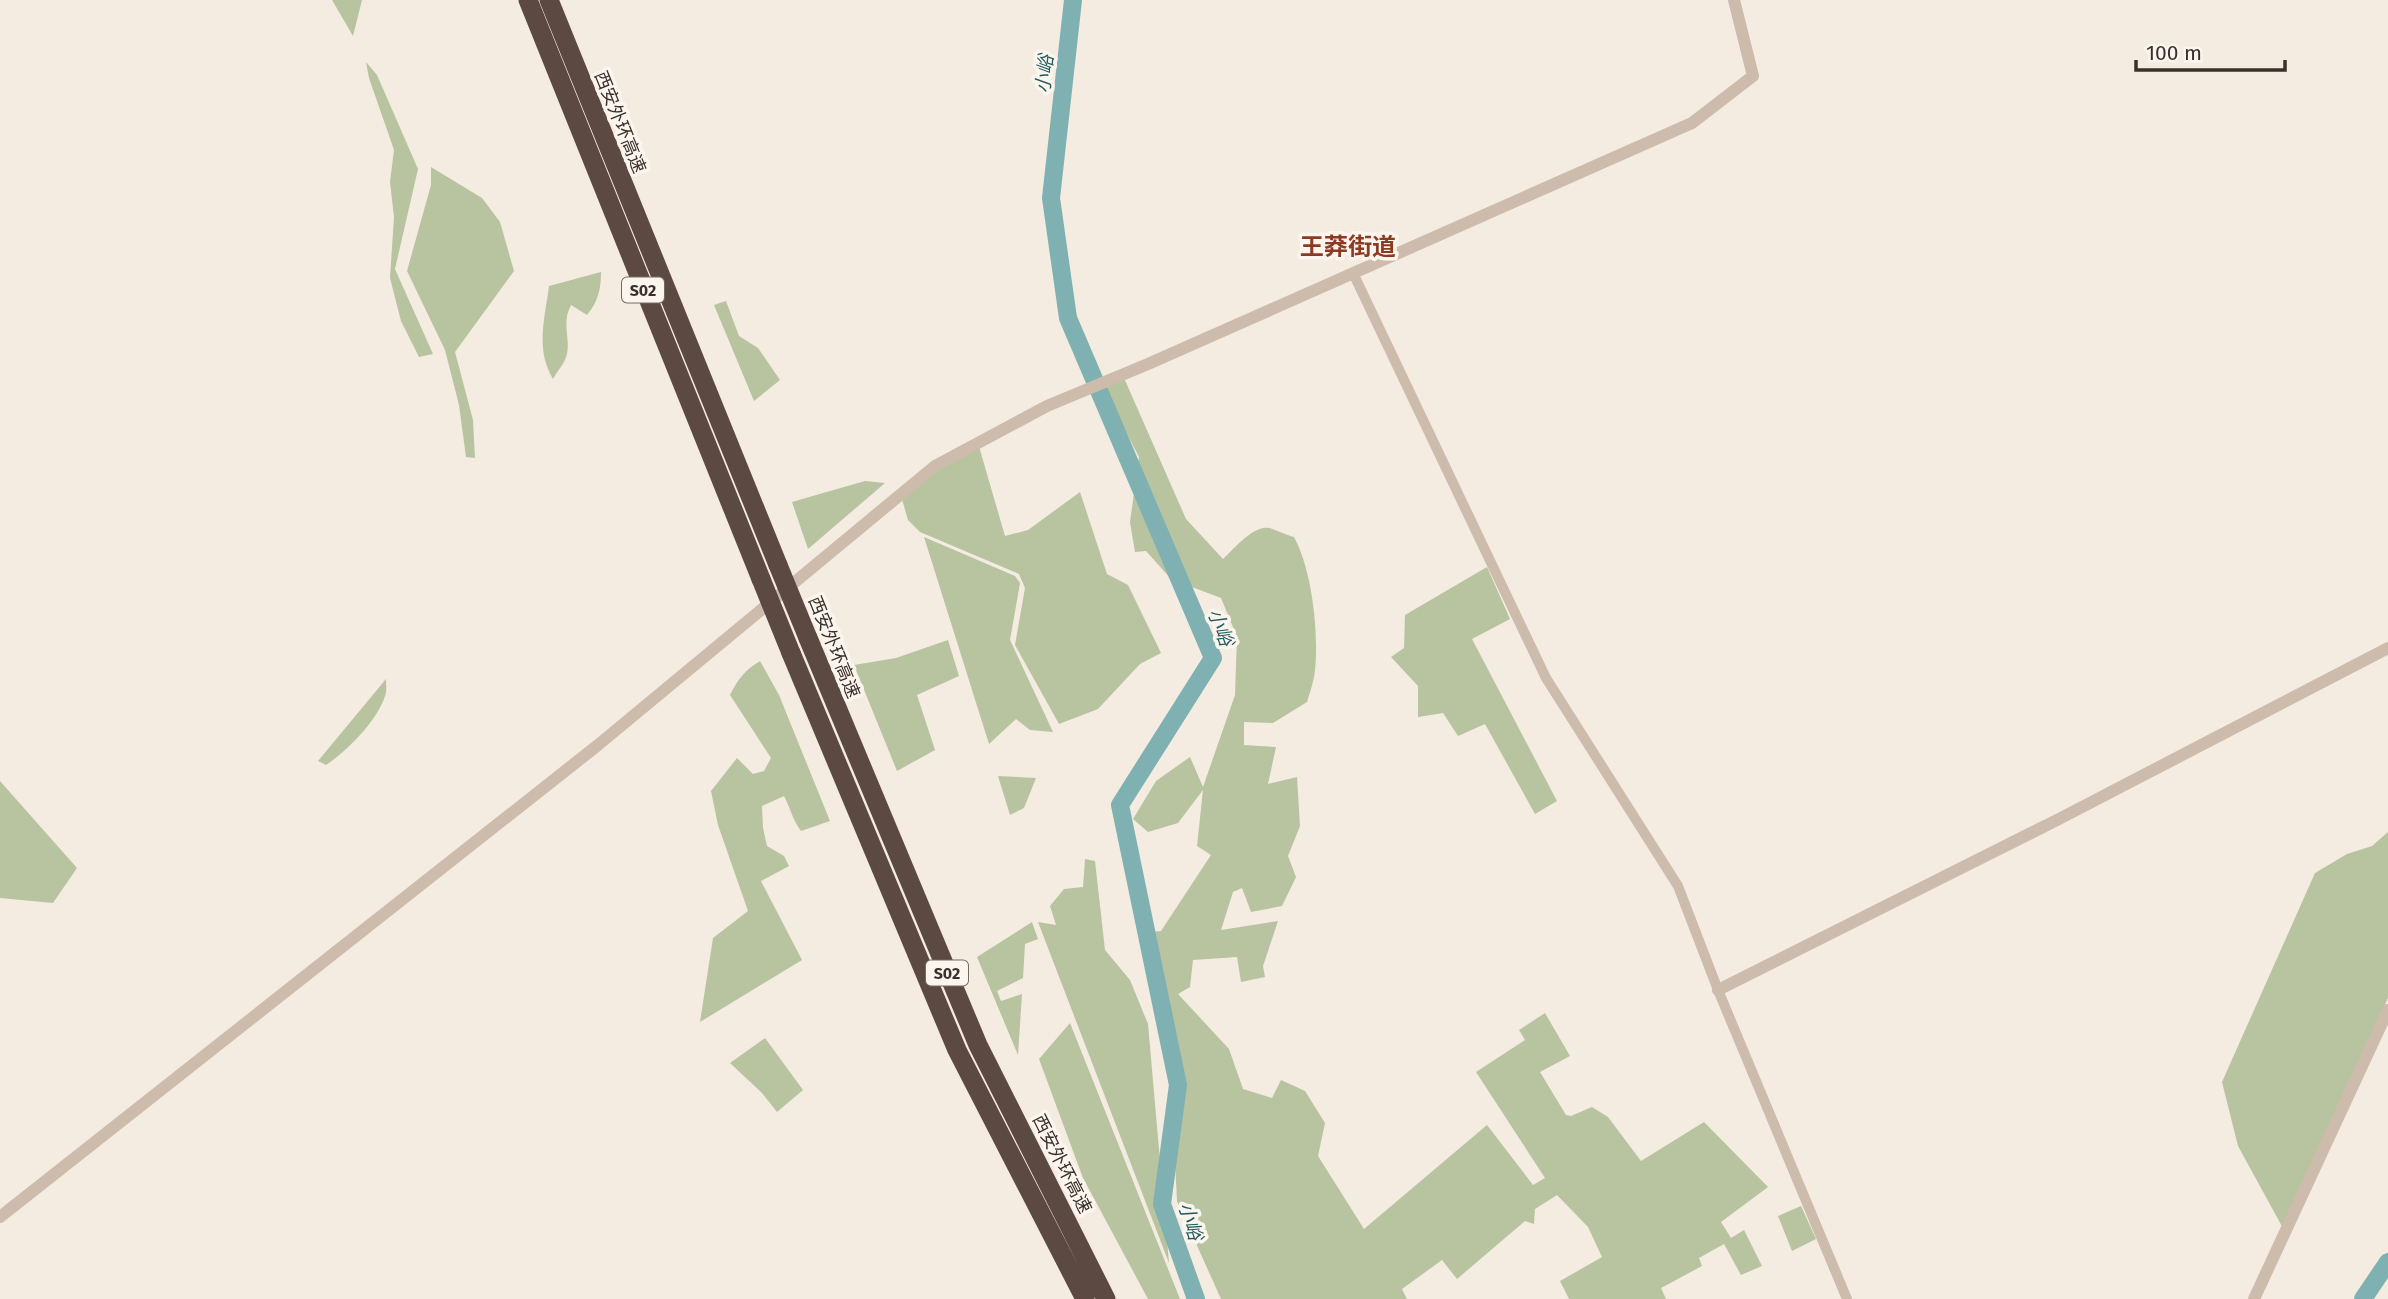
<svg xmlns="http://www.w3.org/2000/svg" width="2388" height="1299" viewBox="0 0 2388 1299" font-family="'Fira Sans','Noto Sans SC',sans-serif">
<rect width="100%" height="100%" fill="#f4ebe1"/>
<path fill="#b8c4a0" d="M332,0H362L353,36Z
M366,62L377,75L418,169L395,269L433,354L419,357L401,321L390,278L394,217L390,182L394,150L369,78Z
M431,167L482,198L500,222L514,271L455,352L473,420L475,458L466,457L459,405L445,350L407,271L431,185Z
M601,272C601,289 598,302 587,315L571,305C560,326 573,341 565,360C562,366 556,373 553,379C535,349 545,318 549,286Z
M726,301L739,336L758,348L780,380L754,401L714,305Z
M1124,378L1186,519L1223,559C1233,550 1253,525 1269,528C1274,529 1286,535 1294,537C1312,570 1319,633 1315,670C1314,681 1310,692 1307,702L1273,723L1244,722V745L1276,747L1268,784L1297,777L1300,826L1288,856L1296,877L1282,906L1251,912L1242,888L1233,892L1221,930L1278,921L1263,966L1265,977L1241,982L1237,957L1193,960L1190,987L1178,994L1229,1049L1243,1089L1272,1098L1281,1080L1305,1091L1325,1123L1318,1156L1364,1229L1487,1125L1533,1185L1545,1178L1476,1072L1525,1040L1519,1030L1545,1013L1570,1056L1540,1072L1566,1115L1571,1116L1592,1107L1608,1117L1641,1161L1704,1122L1768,1187L1721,1222L1731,1238L1744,1230L1762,1266L1741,1275L1724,1244L1699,1258L1702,1266L1661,1288L1666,1299H1569L1560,1281L1602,1257L1588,1227L1557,1195L1535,1209L1534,1224L1525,1221L1457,1279L1442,1260L1402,1289L1407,1299H1221L1177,1201L1169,1042L1149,956L1139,933L1161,931L1211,855L1197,846L1203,790L1178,823L1148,832L1133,819L1156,781L1190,757L1203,787L1235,695L1237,637L1221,598L1171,579L1146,551L1135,552L1130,522L1139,457L1103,388Z
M978,443L1005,536L1028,530L1080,492L1107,574L1128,585L1161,653L1140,664L1098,709L1059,724L1015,645L1025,588L1019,574L920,532L908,520L901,496Z
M865,481L885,483L808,549L792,502Z
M924,537L1015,576L1020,583L1010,640L1053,732L1030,730L1016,719L989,744Z
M1487,567L1510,619L1472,639L1557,801L1535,814L1485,724L1458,736L1443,713L1418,717V686L1391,657L1404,648L1405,615Z
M948,640L959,676L917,695L935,750L897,771L854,665L896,658Z
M760,661L779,695L830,821L801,831C793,821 790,807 784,796L762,806L763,828L767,846L784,856L789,866L761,881L802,960L700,1022L713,938L748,911L718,825L711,791L737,758L753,774L764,771L771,758L730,695C738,679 745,670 760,661Z
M386,679C386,685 387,692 385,696C377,721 347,751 326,765L318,761Z
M998,776L1036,778L1024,808L1010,815Z
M0,781L77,868L53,903L0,898Z
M2388,832V998L2284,1230L2238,1146L2222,1082L2315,873L2347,854L2372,846Z
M1085,859L1095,861L1105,950L1130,980L1148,1024L1169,1263L1038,922L1056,925L1050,906L1064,889L1083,887Z
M1032,922L1038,939L1025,944L1023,978L997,991L1001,1001L1022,994L1018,1055L977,957Z
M1070,1023L1180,1299H1148L1083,1178L1039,1059Z
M765,1038L803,1090L777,1112L762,1093L730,1063Z
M1801,1206L1816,1239L1792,1251L1778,1216Z"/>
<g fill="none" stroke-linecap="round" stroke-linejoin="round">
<path stroke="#7fb0b2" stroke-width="18" d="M1073,0L1051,198L1068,318L1213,658L1120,805L1178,1085L1162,1204L1196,1299
M2363,1299L2388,1262"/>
<path stroke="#cdbbac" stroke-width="10" d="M1353,273L1546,678L1678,886L1718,990L1847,1299"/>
<path stroke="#cdbbac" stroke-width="12" d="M1718,990L2059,819L2388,648
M0,1217L598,745L935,466L1047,406L1148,364L1692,123L1753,76L1734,0
M2254,1299L2388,1010"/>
<path stroke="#5c4a42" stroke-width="19" d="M528,0L761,579
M549,0L778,565
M808,638L978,1045L1106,1299
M791,653L957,1050L1085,1299"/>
<path stroke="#5c4a42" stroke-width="19" d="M778,565L808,638
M761,579L791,653"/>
</g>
<g text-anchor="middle" stroke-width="7" stroke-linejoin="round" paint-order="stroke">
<g fill="#fbf5ee" stroke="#756b66" stroke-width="2">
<rect x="622" y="277.5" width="42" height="25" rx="5"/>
<rect x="926" y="960.5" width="42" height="25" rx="5"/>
</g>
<g font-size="16" font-weight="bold" fill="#3b302b">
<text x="643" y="296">S02</text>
<text x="947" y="979">S02</text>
</g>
<g font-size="18" fill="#3b302b" stroke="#fbf5ee">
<text transform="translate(620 122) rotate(68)" y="6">西安外环高速</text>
<text transform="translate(834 647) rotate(68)" y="6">西安外环高速</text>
<text transform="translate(1062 1164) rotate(63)" y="6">西安外环高速</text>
</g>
<g font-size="19" font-style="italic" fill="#1f5a5e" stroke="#fbf5ee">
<text transform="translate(1044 74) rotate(-84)" y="7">小峪</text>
<text transform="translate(1221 627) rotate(69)" y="7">小峪</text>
<text transform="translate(1191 1221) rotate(72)" y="7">小峪</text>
</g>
<g font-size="24" font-weight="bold" fill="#8c3b22" stroke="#fbf5ee">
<text x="1348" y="255">王莽街道</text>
</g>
</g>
<path d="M2136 60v10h149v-10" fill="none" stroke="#3b302b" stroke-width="3.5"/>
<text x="2146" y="60" font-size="21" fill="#3b302b" stroke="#fbf5ee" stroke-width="5" paint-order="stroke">100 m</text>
</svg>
